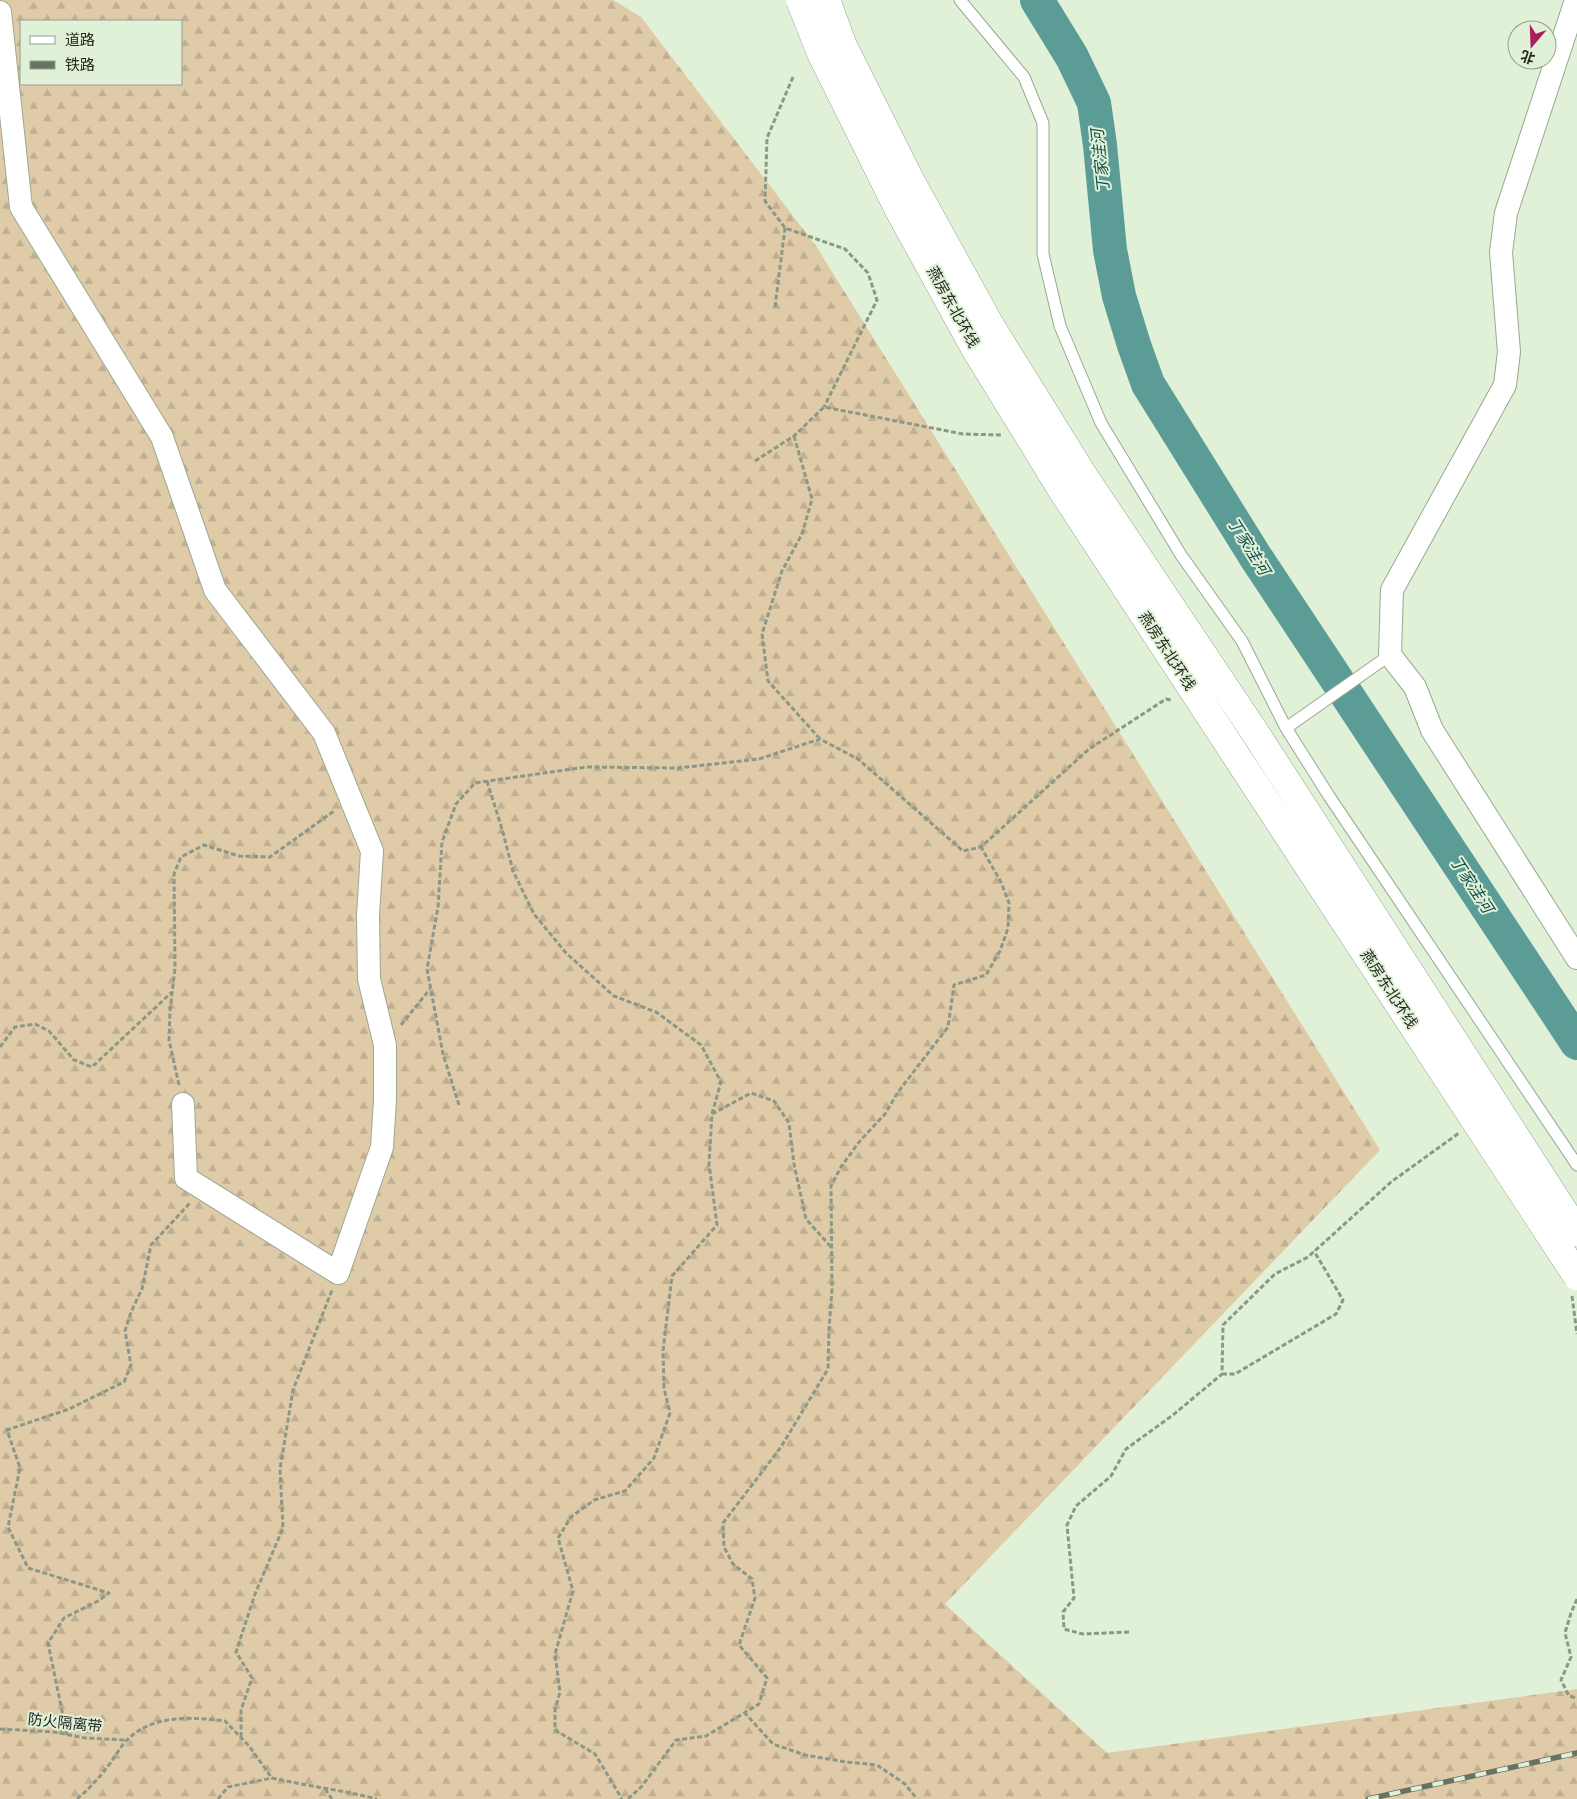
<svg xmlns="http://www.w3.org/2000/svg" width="1577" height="1799" viewBox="0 0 1577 1799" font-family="'IBM Plex Sans','Noto Sans SC',sans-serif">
<defs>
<pattern id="forest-firs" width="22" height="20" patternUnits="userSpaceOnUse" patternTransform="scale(1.25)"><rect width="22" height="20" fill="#e0cba9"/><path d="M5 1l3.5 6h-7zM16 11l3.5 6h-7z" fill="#c0ae91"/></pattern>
</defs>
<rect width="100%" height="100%" fill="#e0f1d8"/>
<path fill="url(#forest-firs)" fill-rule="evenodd" d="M0,0H613L641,17L816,246L1380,1150L945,1604L1107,1753L1577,1689V1799H0ZM21,21H181V84H21Z"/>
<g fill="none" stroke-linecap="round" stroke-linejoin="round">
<path stroke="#5c9c96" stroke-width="34" d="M1037,0L1072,57L1094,103L1100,145L1110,250L1119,296L1134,345L1148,384L1255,556L1577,1043"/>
<defs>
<path id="lane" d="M960,0L1024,77L1043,123V254L1060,326L1101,423L1181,555L1242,641L1286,728L1329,796L1577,1165
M1286,728L1390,655"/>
<path id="street" d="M1576,0L1506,213L1501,252L1509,352L1505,385L1392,590L1390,655L1415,687L1432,730L1577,958
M0,12L21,207L162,437L215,590L324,733L372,851L368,915L369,979L385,1045V1100L382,1147L338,1273L186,1178L183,1104"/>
</defs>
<use href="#lane" stroke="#99a991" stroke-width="13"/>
<use href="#street" stroke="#99a991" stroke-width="24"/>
<path stroke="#8c9886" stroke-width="3" stroke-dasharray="5 2.5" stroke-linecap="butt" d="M793,77L767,138L765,201L785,228L845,249L868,273L877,300L824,407
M775,307L785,228
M794,436L812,499L802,534L782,571L762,634L768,681L820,739
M755,461L794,436L824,407L963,434L1001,435
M487,781L502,829L513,871L534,914L566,953L614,996L656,1012L701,1045L721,1082L712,1114L709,1164L717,1225L672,1276L663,1351L664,1388L670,1413L654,1458L625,1491L594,1500L571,1517L558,1538L573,1591L555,1654L560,1692L555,1710V1730L595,1754L622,1799
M401,1025L430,989
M0,1047L15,1027L35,1024L49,1031L74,1060L92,1067L172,992
M179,1085L169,1040L170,1011L175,968L174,874L181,857L204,845L239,856L270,857L334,811
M459,1105L443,1054L427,969L438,907L442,842L456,804L475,783L586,767L678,768L759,759L820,739L858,759L963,851L981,847L1089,749L1166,699L1171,700
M712,1114L751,1093L774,1101L789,1123L794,1164L806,1219L831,1247
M1572,1296L1577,1334
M1222,1374H1235L1336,1314L1343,1300L1314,1251
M1577,1599L1571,1613L1565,1633L1571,1657L1561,1680L1569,1696L1577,1698
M1129,1632L1083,1634L1064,1629L1063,1612L1074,1598L1067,1525L1076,1506L1111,1476L1126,1449L1173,1415L1222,1374L1223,1325L1275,1274L1308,1257L1391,1182L1459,1133
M744,1712L773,1744L805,1755L846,1762L877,1765L905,1784L917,1799
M0,1729L54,1732L85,1738L126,1740
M67,1735L48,1643L64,1618L98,1601L109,1593L28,1568L8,1527L20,1468L7,1430L69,1409L124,1382L131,1365L125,1331L131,1312L142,1289L151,1245L190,1203
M241,1737V1710L252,1678L236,1652L255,1594L283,1528L280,1469L293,1390L332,1290
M325,1789L332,1799
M77,1799C90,1788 101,1776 111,1762C116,1755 121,1746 127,1740C153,1714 192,1717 225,1721L249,1746L272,1778C307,1786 342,1790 377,1799
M218,1799L228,1787L272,1778
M628,1799L642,1786L676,1740L706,1736L759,1704L767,1678L739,1645L755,1598L752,1579L733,1564L724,1547L723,1523L781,1447L828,1369L829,1329L832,1289L831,1186L841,1167L859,1142L885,1114L898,1092L948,1027L954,985L986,975L1000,951L1008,928L1009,903L1001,882L981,847"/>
<use href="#lane" stroke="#fff" stroke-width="11"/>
<use href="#street" stroke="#fff" stroke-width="22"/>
<defs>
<path id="rail" d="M1368,1799L1577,1753"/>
</defs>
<use href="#rail" stroke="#697364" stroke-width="5.5"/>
<use href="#rail" stroke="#e0f1d8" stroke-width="4" stroke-dasharray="11" stroke-linecap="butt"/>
<defs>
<path id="secondary-bridge" d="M800,0L821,53L899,210L976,350L1062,490L1577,1276
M826,0L843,46L910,180L991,327L1081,472L1256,734L1577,1232"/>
</defs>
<use href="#secondary-bridge" stroke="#99a991" stroke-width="29" stroke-linecap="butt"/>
<use href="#secondary-bridge" stroke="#fff" stroke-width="28"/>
</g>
<g text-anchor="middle" stroke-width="4" stroke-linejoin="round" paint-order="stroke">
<g font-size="15" fill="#232920" stroke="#e0f1d8">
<text transform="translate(953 307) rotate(61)" y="5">燕房东北环线</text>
<text transform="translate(1167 651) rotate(57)" y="5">燕房东北环线</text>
<text transform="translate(1389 989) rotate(57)" y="5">燕房东北环线</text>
<text transform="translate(65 1723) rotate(6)" y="5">防火隔离带</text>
</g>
<g font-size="16" font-style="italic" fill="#164e4a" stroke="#e0f1d8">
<text transform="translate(1100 161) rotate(-96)" y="6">丁家洼河</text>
<text transform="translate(1249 546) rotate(58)" y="6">丁家洼河</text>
<text transform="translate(1472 884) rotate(57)" y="6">丁家洼河</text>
</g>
</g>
<rect x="20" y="20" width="162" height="65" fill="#e0f1d8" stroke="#94a18e"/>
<rect x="30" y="36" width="25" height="8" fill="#ffffff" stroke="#94a18e"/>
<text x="65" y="45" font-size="15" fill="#232920">道路</text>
<rect x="30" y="61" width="25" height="8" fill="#697364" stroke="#94a18e"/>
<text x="65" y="70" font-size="15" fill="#232920">铁路</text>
<g transform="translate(1532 45) rotate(199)"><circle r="24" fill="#e0f1d8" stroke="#94a18e"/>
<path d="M0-4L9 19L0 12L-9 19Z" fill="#aa1d5c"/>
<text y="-8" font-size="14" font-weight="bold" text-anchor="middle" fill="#232920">北</text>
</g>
</svg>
